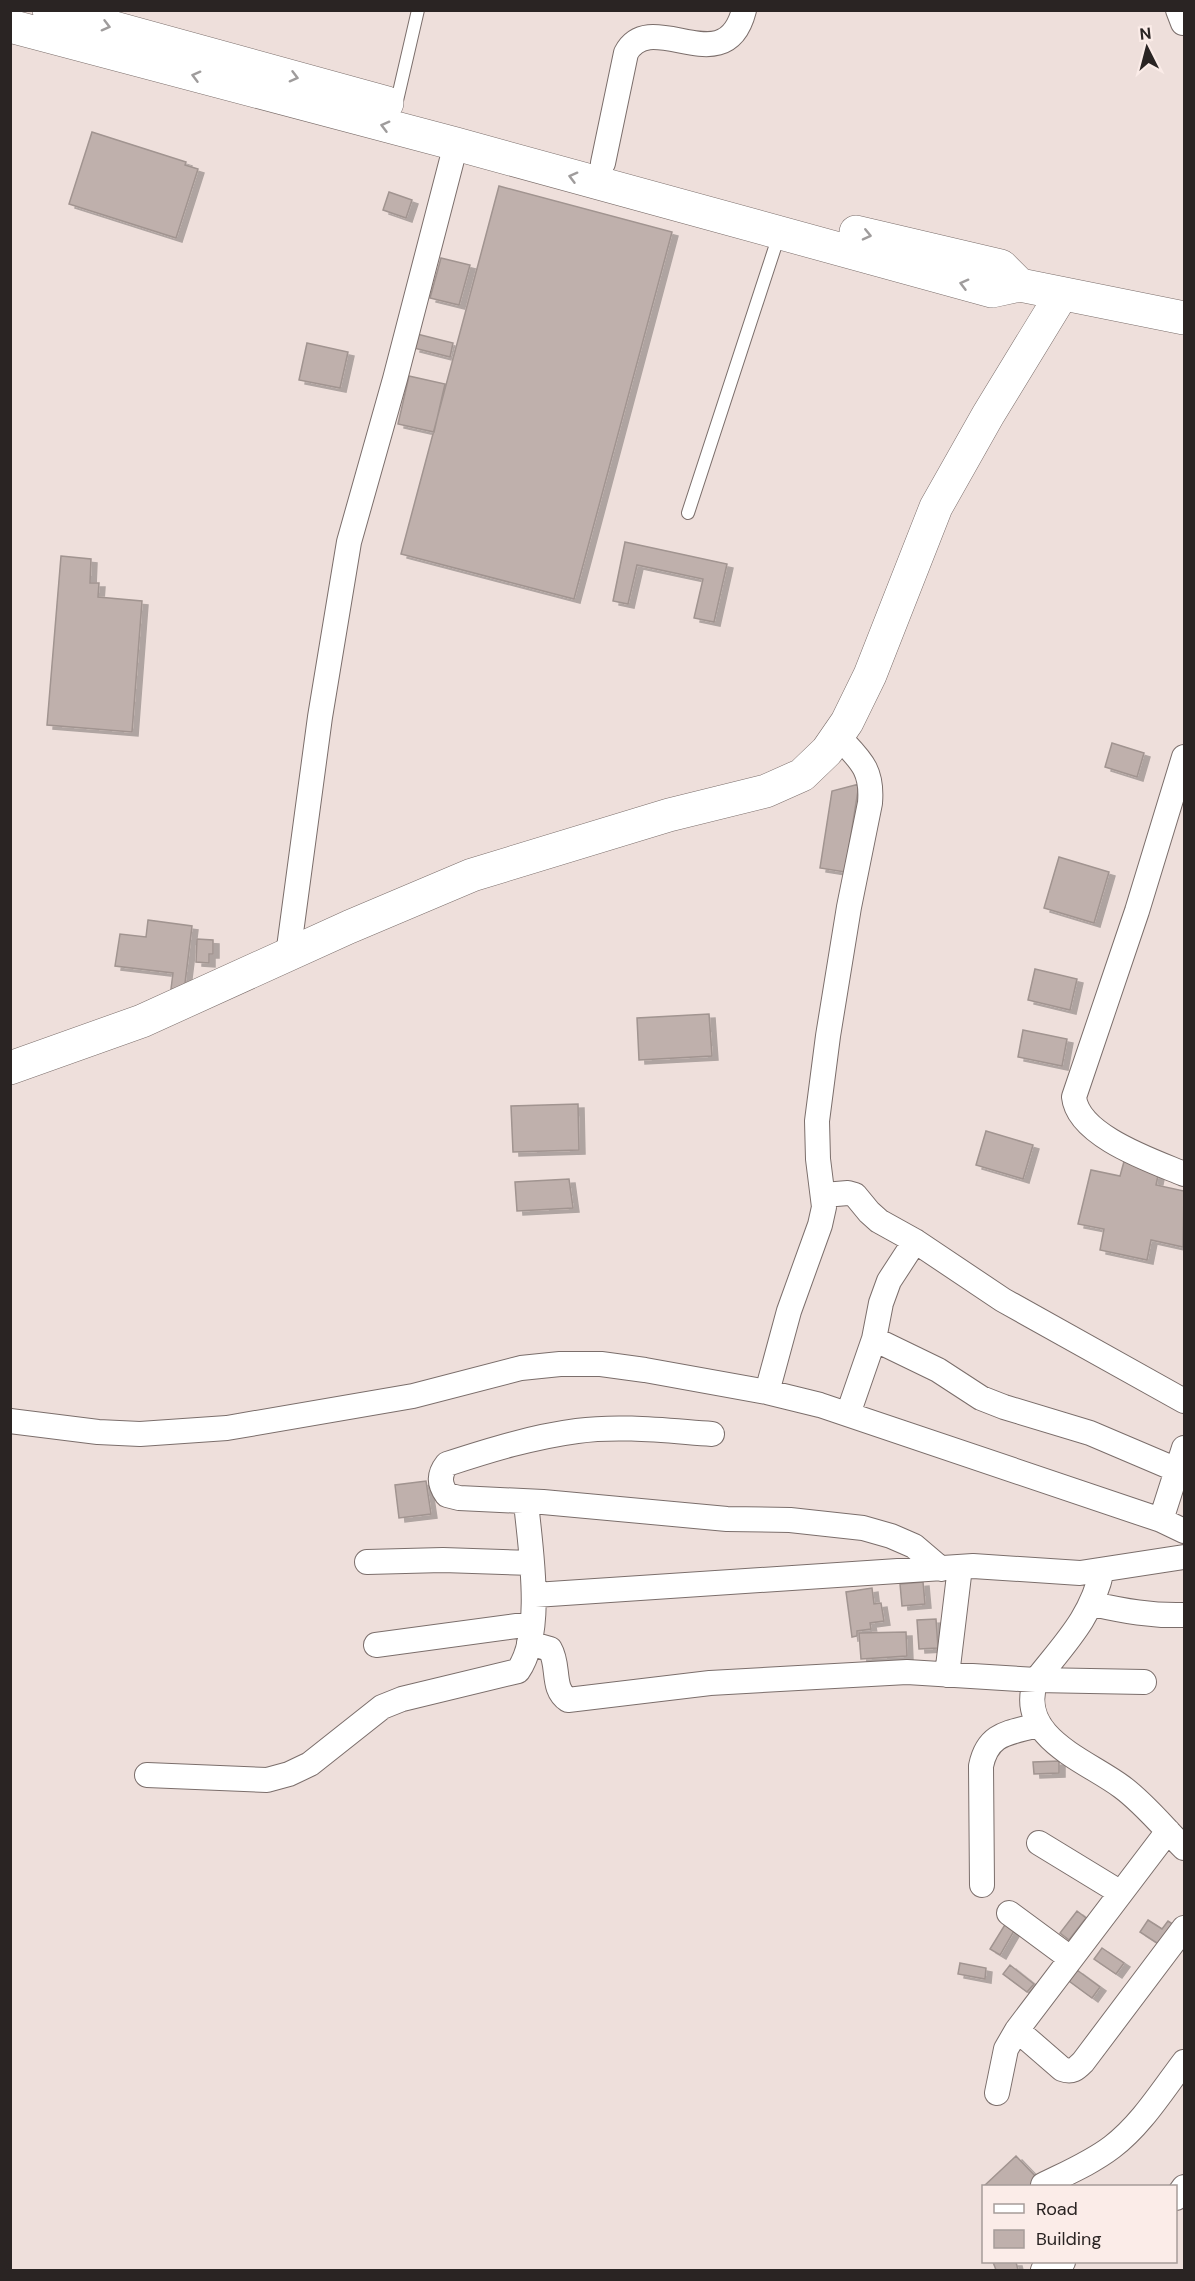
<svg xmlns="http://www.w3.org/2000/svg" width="1195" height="2281" viewBox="0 0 1195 2281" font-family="'DM Sans',sans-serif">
<defs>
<filter id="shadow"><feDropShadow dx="6" dy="4" stdDeviation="0" flood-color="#0004"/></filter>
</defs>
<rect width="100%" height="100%" fill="#eedfdb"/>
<path fill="#bfb0ac" stroke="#a19490" stroke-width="1.5" filter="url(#shadow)" d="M92,132L186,162L185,165L198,169L176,238L69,204Z
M499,186L672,232L574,599L401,554Z
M389,192L412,200L406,218L383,210Z
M441,258L470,265L459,305L430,298Z
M417,334L453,343L450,357L414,348Z
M307,343L348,352L340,388L299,380Z
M409,376L445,384L434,432L398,424Z
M625,542L727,564L714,622L694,618L703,579L637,565L628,604L613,601Z
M61,556L91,559L90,583H99L98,597L142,601L132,732L47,725Z
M1112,743L1144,753L1137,777L1105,767Z
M859,784L845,872L820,868L832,791Z
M1059,857L1109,872L1094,923L1044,908Z
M148,920L192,926L184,991L171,989L173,973L115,966L120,934L146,937Z
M197,939L213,940V954H209V963L196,962Z
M1035,969L1077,979L1070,1010L1028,1000Z
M709,1014L712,1056L639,1060L637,1018Z
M1023,1030L1067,1039L1062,1066L1018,1057Z
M578,1104L579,1150L513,1152L511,1106Z
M986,1131L1033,1145L1023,1179L976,1165Z
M1125,1158L1160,1166L1156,1185L1184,1191L1183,1247L1151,1240L1147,1260L1100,1250L1104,1229L1078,1224L1091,1170L1120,1176Z
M569,1179L573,1208L517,1211L515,1182Z
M426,1481L431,1514L399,1518L395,1485Z
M923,1582L925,1604L902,1606L900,1584Z
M872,1588L874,1604L881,1603L884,1621L870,1623L871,1629L857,1631V1636L852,1637L846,1592Z
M936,1619L938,1648L919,1649L917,1620Z
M906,1632L907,1656L861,1659L859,1633Z
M1059,1761V1773L1034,1774L1033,1762Z
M1077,1911L1086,1918L1069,1940L1060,1933Z
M1148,1920L1162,1929L1168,1921L1179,1928L1166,1949L1140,1932Z
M1006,1923L1015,1929L1000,1955L990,1949Z
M1102,1948L1124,1963L1116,1974L1094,1959Z
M960,1963L986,1968L985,1979L958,1974Z
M1010,1965L1034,1984L1027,1992L1003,1974Z
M1077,1970L1100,1987L1092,1998L1069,1981Z
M1016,2156L1038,2179L1029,2186H984Z
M993,2262H1016L1018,2270H996Z"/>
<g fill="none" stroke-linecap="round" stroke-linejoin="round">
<defs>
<path id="lane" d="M396,105L418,10
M688,513L779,235"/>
<path id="street" d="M1178,10L1183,23
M603,163L626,53C651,6 725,85 744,10
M1184,757L1137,911L1074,1097C1078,1136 1153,1161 1184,1174
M288,955L320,717L349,542L395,379L456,144
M824,1195L848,1193L855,1195L869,1212L879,1221L915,1241L1003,1300L1184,1401
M874,1339L938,1370L981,1398L1004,1407L1090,1433L1177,1470
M767,1392L789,1311L820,1225L824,1207L818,1159L817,1121L828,1036L849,907L870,803C873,768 859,759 837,735
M848,1414L874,1339L881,1303L889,1281L915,1241
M10,1421L98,1432L140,1434L227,1428L413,1396L521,1368L560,1364H601L645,1370L767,1392L820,1405L1161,1520L1184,1531
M712,1434C668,1431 621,1425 577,1431C532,1437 490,1450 447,1464C439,1474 439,1484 447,1495L459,1498L543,1502L727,1519L790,1520L863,1528L891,1536L914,1546L941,1569
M1161,1520L1184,1448
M367,1562L443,1560L532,1563
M1102,1570C1092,1617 1065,1643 1036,1680C1015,1737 1086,1760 1122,1787C1145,1804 1164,1828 1184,1848
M535,1595L973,1566L1080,1573L1184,1557
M1093,1604C1124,1611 1152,1616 1184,1615
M529,1643L550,1649C560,1666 551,1689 568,1700L710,1683L907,1672L1036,1680L1144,1682
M376,1645L531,1624
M947,1675L960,1567
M147,1775L267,1780L289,1774L310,1764L382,1707L402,1699L518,1671C545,1632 530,1547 526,1502
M1039,1843L1121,1893
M982,1885L981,1766C988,1732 1010,1733 1038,1725
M1009,1913L1070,1958
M1017,2030L1062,2069C1072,2073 1076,2069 1083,2062L1184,1928
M997,2093L1006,2049L1017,2030L1168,1831
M1043,2185C1067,2173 1091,2163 1112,2147C1141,2125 1162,2091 1184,2062
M1176,2198L1184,2187
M1043,2270L1063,2262"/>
<path id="secondary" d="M10,1068L142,1021L349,927L472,875L669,815L766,791L802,775L827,751L847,722L870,675L936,507L988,415L1062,294"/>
<path id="primary" d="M49,10L387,103
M10,26L456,144L992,291L1020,285L1184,318
M856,232L1001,266L1020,285"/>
</defs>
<use href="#lane" stroke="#7b6e6b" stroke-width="14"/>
<use href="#street" stroke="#7b6e6b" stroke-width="26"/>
<use href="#secondary" stroke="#7b6e6b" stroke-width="34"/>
<use href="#primary" stroke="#7b6e6b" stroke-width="34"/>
<use href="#lane" stroke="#fff" stroke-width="12"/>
<use href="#street" stroke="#fff" stroke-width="24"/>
<use href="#secondary" stroke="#fff" stroke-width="33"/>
<use href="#primary" stroke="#fff" stroke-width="33"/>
</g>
<defs><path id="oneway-chevron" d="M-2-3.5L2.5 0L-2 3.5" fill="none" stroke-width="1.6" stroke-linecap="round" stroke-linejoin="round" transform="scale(1.5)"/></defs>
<g stroke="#9f9c9c">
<use href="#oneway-chevron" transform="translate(106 26) rotate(15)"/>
<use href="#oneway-chevron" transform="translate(196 76) rotate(-165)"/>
<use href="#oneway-chevron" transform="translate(294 77) rotate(15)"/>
<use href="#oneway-chevron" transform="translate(385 126) rotate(-165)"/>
<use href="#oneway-chevron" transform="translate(573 177) rotate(-165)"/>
<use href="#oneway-chevron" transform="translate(867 235) rotate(13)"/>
<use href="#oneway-chevron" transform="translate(964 284) rotate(-165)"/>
</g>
<rect width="1195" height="2281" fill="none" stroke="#2a2423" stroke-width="24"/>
<rect x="982" y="2185" width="195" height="78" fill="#fbece8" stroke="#a79c99" stroke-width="1.5"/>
<rect x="994" y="2204" width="30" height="9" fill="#ffffff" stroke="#a79c99" stroke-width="1.5"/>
<text x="1036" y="2215" font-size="18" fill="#2a2423">Road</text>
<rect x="994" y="2230" width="30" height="18" fill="#bfb0ac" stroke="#a79c99" stroke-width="1.5"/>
<text x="1036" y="2245" font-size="18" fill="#2a2423">Building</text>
<g transform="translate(1147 48) rotate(354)" stroke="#fbece8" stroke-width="4.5" paint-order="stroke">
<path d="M0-4.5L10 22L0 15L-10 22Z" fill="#2a2423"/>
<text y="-9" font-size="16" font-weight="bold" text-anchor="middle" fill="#2a2423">N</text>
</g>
</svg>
